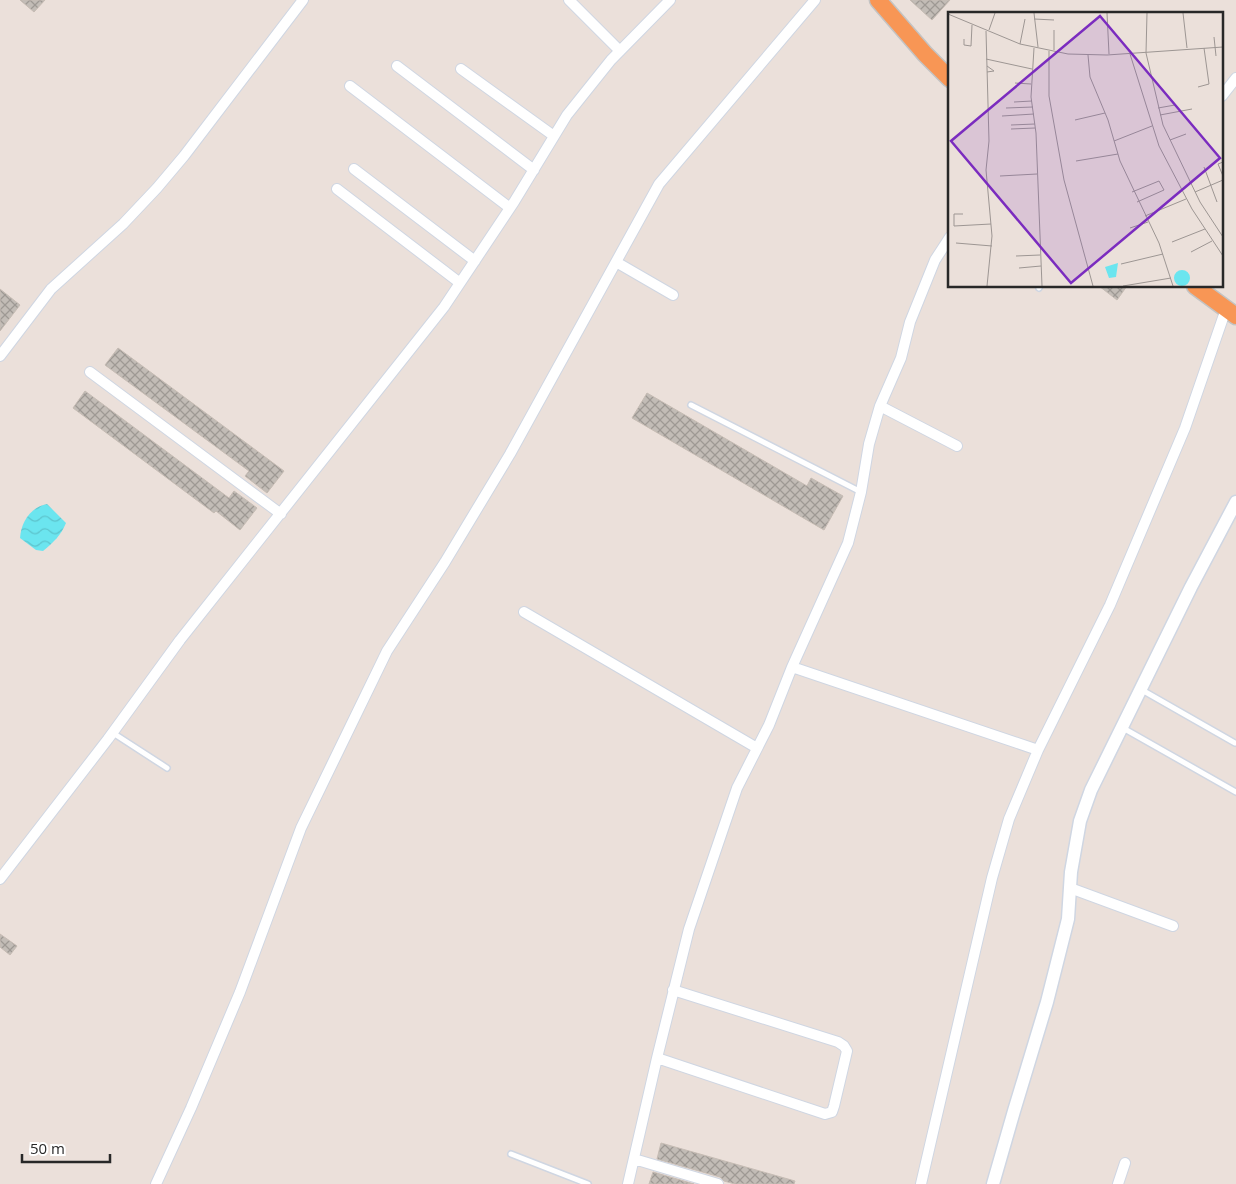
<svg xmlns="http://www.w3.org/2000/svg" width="1236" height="1184" viewBox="0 0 1236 1184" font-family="'Open Sans',sans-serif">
<defs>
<pattern id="water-waves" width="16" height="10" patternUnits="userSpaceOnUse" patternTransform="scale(1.25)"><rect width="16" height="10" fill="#6be5ef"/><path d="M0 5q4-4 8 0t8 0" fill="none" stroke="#5dc4cd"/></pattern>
<pattern id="building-cross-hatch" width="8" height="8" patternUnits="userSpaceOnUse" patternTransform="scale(1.25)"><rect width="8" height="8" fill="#c2bcb6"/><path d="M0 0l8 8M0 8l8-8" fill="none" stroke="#9e9994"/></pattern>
</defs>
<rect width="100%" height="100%" fill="#ebe0da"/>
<path fill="url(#water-waves)" d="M47,504L66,523C61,535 54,542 43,551L36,550L20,538C21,523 30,507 47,504Z"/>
<path fill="url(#building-cross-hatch)" stroke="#c6bcb4" d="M20,0H45L34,12Z
M910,0H950L932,20Z
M1099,286H1127L1117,300Z
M0,289L20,305L0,331Z
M118,348L284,471L267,493L245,476L249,471L105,365Z
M85,391L229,498L234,491L257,508L240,530L216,511L214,513L73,408Z
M647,393L807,486L811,478L843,496L824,530L632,418Z
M0,934L17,946L10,955L0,947Z
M661,1143L795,1181L794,1184H735L724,1181L720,1177L657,1159Z
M653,1172L694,1184H649Z"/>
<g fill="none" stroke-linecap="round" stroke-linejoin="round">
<defs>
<path id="service" d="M1039,288L1040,286
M691,405L861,492
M1142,690L1235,743
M1123,728L1236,792
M113,733L167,768
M511,1154L588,1184"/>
<path id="minor" d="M569,0L620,51
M397,66L534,170
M461,69L554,136
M350,86L510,208
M1222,96L1236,78
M354,169L475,261
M337,189L460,283
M616,262L673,295
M0,356L51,289L123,224L157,188L184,156L303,0
M90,372L281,514
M880,406L957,446
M524,612L757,748
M792,667L1038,750
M0,879L108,739L180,640L444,307L514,202L567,115L611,60L670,0
M1070,888L1173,926
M657,1058L825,1114L832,1112L834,1106L847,1051L844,1046L838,1042L673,990
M634,1159L718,1184
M156,1184L191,1108L240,992L301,828L387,651L445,562L510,454L659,184L815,0
M628,1184L657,1058L689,929L737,788L769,725L792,667L848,543L861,492L869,444L880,406L901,358L910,322L935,260L950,237
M921,1184L992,878L1009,819L1038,750L1110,605L1185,428L1226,309
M1118,1184L1125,1163"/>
<path id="tertiary" d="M993,1184L1014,1111L1047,1002L1068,919L1071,872L1080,821L1091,790L1191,587L1236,502"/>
<path id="trunk" d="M878,0L925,54L950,79
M1195,286L1236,316"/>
</defs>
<use href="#service" stroke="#cfd6e2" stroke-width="8"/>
<use href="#minor" stroke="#cfd6e2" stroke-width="12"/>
<use href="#tertiary" stroke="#cfd6e2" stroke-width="15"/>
<use href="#trunk" stroke="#c3c3c3" stroke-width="19"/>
<use href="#service" stroke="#fff" stroke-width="5"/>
<use href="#minor" stroke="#fff" stroke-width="10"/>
<use href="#tertiary" stroke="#fff" stroke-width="12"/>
<use href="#trunk" stroke="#f89655" stroke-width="16"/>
</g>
<g transform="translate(948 12)">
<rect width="275" height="275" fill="#ebe0da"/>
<path d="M170,251L168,265L161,266L157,255ZM226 266a8 8 0 1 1 16 0a8 8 0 1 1-16 0Z" fill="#6be5ef"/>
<path fill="none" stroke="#9d9693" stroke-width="1" d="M86,1L90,35M159,1L161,42M199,1L198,41L215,113L252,190L275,225M235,1L239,36M0,2L72,32L120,42L159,43L275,35M86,7L106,8M41,18L47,1M38,19L41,129L38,158L44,224L39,274M266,25L268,44M16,27V33L23,34L24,13M72,32L77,7M86,36L83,85L88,121L94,274M106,38V18M101,39V84L116,168L145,274M182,42L211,134L244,197L275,244M140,43L142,65L160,108L172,149L211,231L225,274M38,47L84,57M39,54L46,59L39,60M67,71L83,72M250,75L261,72L256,36M66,90L84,89M58,96L85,95M210,96L227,93M212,103L244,97M54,104L86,102M127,108L157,101M63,113L87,112M63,117L87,116M222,128L238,122M166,129L204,114M128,149L170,142M275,150L270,152L275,164M256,155L269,190M52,164L89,162M184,180L211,169L216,178L189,190M247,180L275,168M15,202H6V214L43,212M197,204L238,187M182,216L200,210M224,230L257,217M8,231L44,234M243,240L264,229M68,244L92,243M173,252L215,242M71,256L93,254M175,274L223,266"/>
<path fill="#7b2cbf" fill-opacity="0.15" stroke="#7b2cbf" stroke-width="2.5" d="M152,4L272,146L123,271L3,129Z"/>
<rect width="275" height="275" fill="none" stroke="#282828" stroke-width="2.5"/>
</g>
<path d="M22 1154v8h88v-8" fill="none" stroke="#282828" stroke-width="2.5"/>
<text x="30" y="1154" font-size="15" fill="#282828" stroke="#ffffff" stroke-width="4" paint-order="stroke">50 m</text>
</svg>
